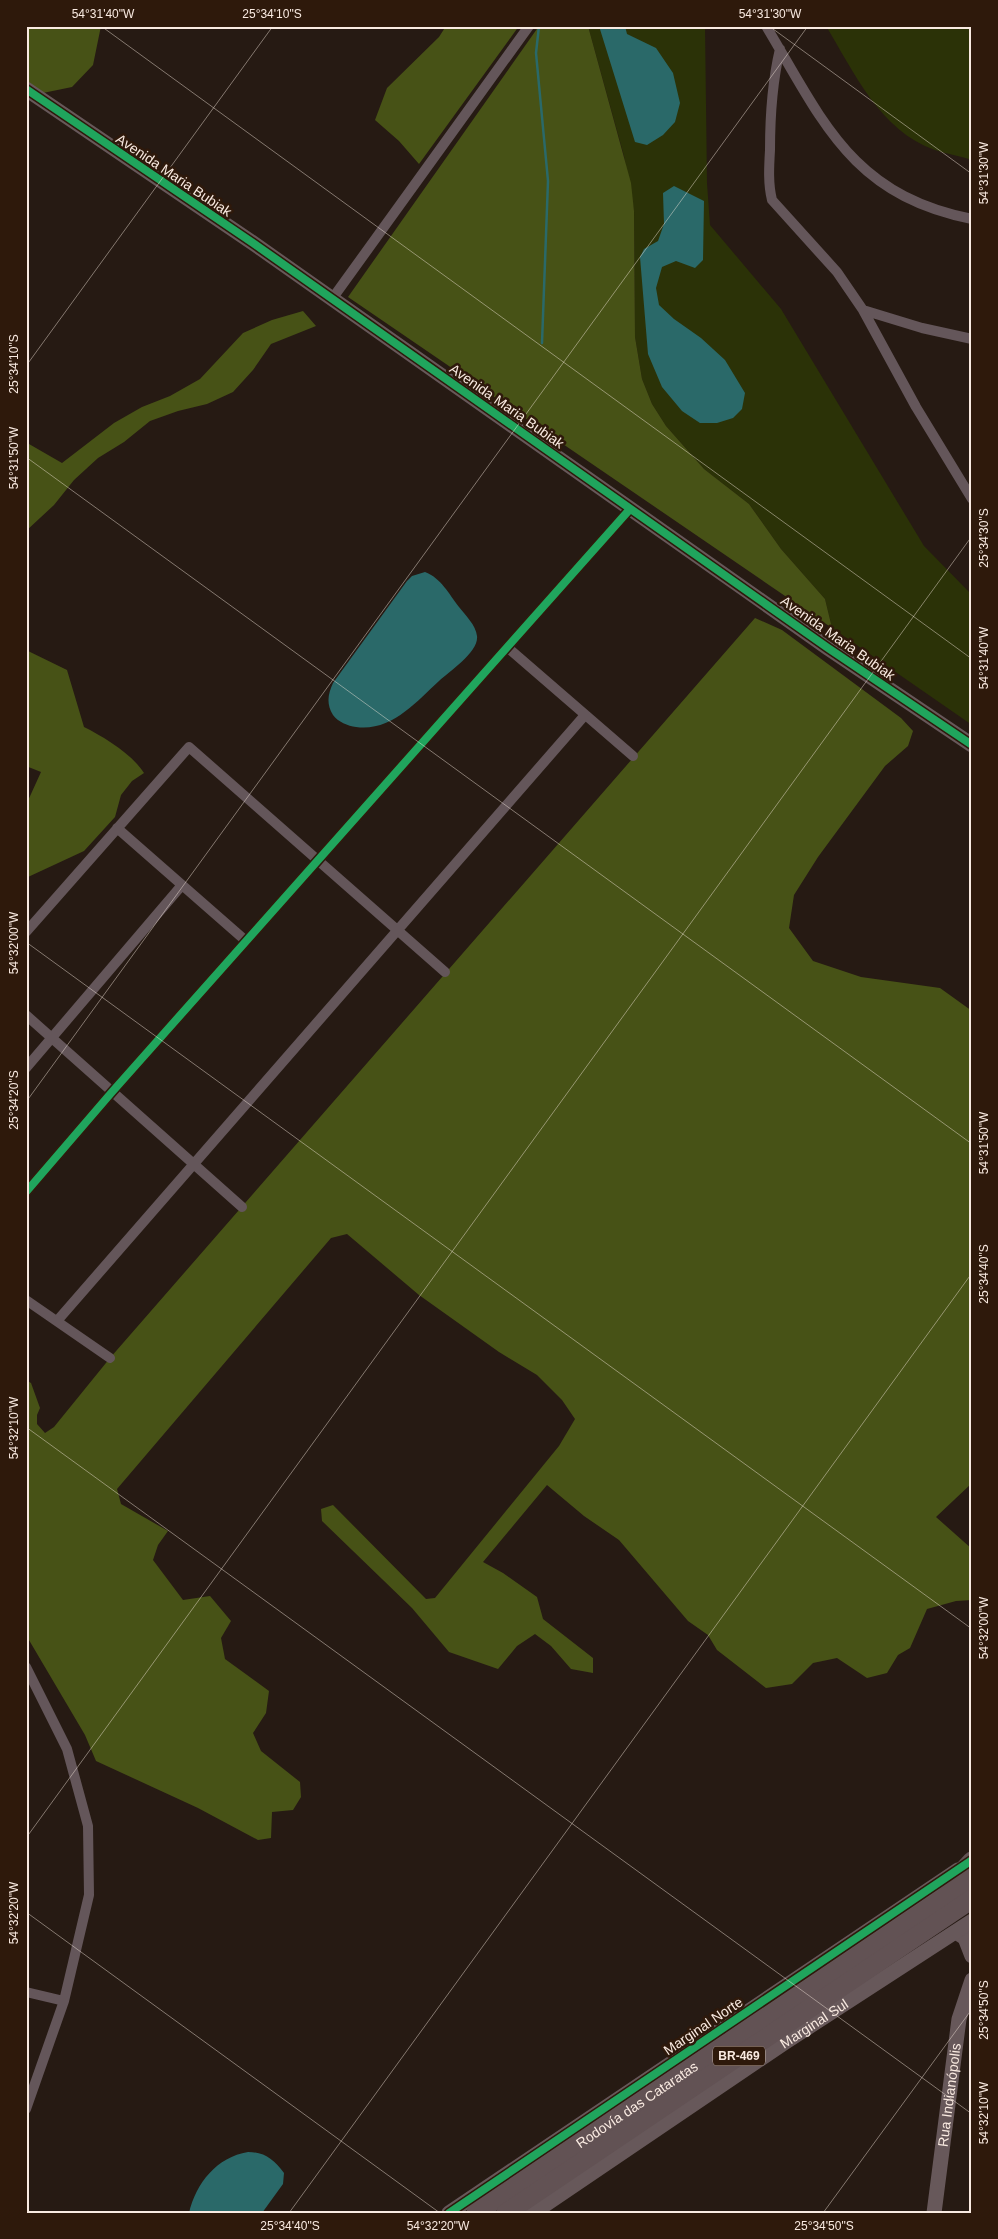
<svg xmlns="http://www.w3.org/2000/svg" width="998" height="2239" viewBox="0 0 998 2239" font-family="Arial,sans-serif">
<rect width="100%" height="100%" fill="#261a13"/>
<path fill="#2b3207" d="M588,26H705L707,183L710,225L781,309L924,546L972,595V725L832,628L825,599L781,549L749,504L704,469L666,426L652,404L642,379L635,337L634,211L624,156Z
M826,26H972V160C960,156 947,154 935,150C880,131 854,72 826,26Z"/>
<path fill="#475216" d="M26,26H101L93,65L72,87L38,94L26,89Z
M446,26H519L419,164L399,141L375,120L387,88L439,37Z
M539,26H588L631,183L634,211L635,337L642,379L652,404L666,426L704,469L749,504L781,549L825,599L832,628L348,297Z
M303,311L316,326L271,344L253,370L233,392L207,404L178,411L150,421L124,442L98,458L74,480L54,505L26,531V445L29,444L62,463L114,423L142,407L170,396L200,379L243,333L272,320Z
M755,618L782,630L901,718L913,731L908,746L885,766L818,857L794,895L789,928L813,961L861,977L940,988L972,1011V1483L936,1517L972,1549V1600L956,1601L927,1609L910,1648L898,1655L887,1673L867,1678L837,1658L813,1663L792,1684L766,1688L717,1650L708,1635L688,1621L619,1540L584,1516L547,1485L483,1562L503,1573L537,1597L543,1619L593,1658V1673L571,1669L551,1646L535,1634L517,1646L498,1669L449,1652L412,1608L322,1521L321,1509L333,1505L426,1599L435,1598L559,1446L575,1419L562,1400L537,1375L499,1352L419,1295L347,1234L331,1238L117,1489L121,1504L168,1531L158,1545L153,1560L183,1600L210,1596L231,1621L221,1638L225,1659L269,1691L266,1713L253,1733L261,1751L300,1782L301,1797L293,1810L272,1812L271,1838L258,1840L198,1808L96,1761L85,1735L26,1635V1380L31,1383L40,1408L37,1415V1424L45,1433L54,1427L110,1358Z
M26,650L67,670L84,727C104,737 132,754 144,773L132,781L121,795L115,817L84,851L28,877L26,805L41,772L26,766Z"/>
<path fill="#2a6969" d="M599,26H625L627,34L656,48L673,73L680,103L675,122L663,135L647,145L635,142Z
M674,186L704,201L703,260L695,268L676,261L662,267L656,288L659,305L674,319L701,338L725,360L745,393L742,409L733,418L717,423H700L682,411L662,387L648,354L640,257L644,249L658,241L664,224L663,193Z
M425,572C441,578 449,594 459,607C465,615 476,625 477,636C479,652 450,671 439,681C416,702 391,732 356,727C348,726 338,722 333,715C326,704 328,694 333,683L407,581L412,576Z
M248,2152C265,2152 274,2160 284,2173L283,2184L262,2213H189C196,2183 217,2157 248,2152Z"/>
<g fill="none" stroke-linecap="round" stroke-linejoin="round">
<path stroke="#2a6969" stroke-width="2.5" d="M539,26L536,53L548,181L542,343"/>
<path stroke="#64565a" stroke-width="10" d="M766,26C823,121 851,195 972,219
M780,49C772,83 770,115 770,150C769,167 768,184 772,200L837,272L863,310L916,407L972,499
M332,299L529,26
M863,310L922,328L972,339
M507,647L633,756
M117,828L246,941
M26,932L189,747L445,972
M26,1015L242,1207
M26,1068L182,885
M26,1192L112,1092L630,509
M26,1300L110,1358
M57,1321L585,715
M26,1667L67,1749L88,1826L89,1895L64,2001L26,2109
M26,1992L64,2001"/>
<g stroke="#67585a" stroke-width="15">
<path d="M26,89L253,243L828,648L972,745"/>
<path d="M956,1932L965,1938L972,1956"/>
<path d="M449,2213L958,1870"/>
<path id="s1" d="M533,2213L784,2043L972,1921"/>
<path id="s2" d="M934,2213L959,2019L972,1980"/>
</g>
<g stroke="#625254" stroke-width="19">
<path d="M949,1886L972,1861"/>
<path id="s3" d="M476,2213L972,1879"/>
<path d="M506,2213L972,1899"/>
</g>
<defs>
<path id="cycleway" d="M26,89L253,243L828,648L972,745
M26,1192L112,1092L630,509
M449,2213L972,1860"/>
</defs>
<use href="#cycleway" stroke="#2e190b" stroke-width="11"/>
<use href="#cycleway" stroke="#20a55d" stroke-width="8"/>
</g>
<path fill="none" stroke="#f9eae1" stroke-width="1" stroke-opacity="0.45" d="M101,26L972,659M769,26L972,174M26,366L273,26M26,457L972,1144M26,942L972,1629M26,1102L808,26M26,1427L972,2114M26,1838L972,536M26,1912L440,2213M289,2213L972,1273M823,2213L972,2009"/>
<g text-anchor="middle" stroke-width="5" stroke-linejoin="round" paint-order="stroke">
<rect fill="#2e190b" stroke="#bcaba1" stroke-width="1" x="713" y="2046.5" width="52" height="19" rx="4"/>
<g font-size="12" font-weight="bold" fill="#f9eae1">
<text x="739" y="2060">BR-469</text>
</g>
<g font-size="14" fill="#f9eae1" stroke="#2e190b">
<text transform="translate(174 175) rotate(34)" y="5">Avenida Maria Bubiak</text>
<text transform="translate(507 406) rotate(35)" y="5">Avenida Maria Bubiak</text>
<text transform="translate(838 638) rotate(35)" y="5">Avenida Maria Bubiak</text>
<text dy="5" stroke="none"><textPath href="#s1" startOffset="339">Marginal Sul</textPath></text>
<text transform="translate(703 2026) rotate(-34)" y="5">Marginal Norte</text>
<text dy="5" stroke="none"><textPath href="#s2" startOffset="119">Rua Indianópolis</textPath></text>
<text dy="5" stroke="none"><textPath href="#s3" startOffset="194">Rodovía das Cataratas</textPath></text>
</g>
</g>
<rect width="998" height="2239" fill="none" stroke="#2e190b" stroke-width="55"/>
<rect x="28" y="28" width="942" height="2184" fill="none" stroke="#f9eae1" stroke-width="2"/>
<g font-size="12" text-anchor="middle" fill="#f9eae1">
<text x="103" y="18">54°31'40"W</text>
<text x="272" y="18">25°34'10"S</text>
<text x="770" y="18">54°31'30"W</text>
<text transform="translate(984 173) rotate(-90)" y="4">54°31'30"W</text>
<text transform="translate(14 364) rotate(-90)" y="4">25°34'10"S</text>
<text transform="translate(14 458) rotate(-90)" y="4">54°31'50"W</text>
<text transform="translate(984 538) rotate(-90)" y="4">25°34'30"S</text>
<text transform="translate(984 658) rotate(-90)" y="4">54°31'40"W</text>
<text transform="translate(14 943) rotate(-90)" y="4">54°32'00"W</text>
<text transform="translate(14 1100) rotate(-90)" y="4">25°34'20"S</text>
<text transform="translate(984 1143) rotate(-90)" y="4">54°31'50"W</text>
<text transform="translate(984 1274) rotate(-90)" y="4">25°34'40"S</text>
<text transform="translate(14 1428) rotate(-90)" y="4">54°32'10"W</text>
<text transform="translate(984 1628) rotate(-90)" y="4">54°32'00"W</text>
<text transform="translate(14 1913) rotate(-90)" y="4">54°32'20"W</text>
<text transform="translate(984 2010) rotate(-90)" y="4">25°34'50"S</text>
<text transform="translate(984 2113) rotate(-90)" y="4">54°32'10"W</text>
<text x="290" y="2230">25°34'40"S</text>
<text x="438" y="2230">54°32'20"W</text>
<text x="824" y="2230">25°34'50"S</text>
</g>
</svg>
